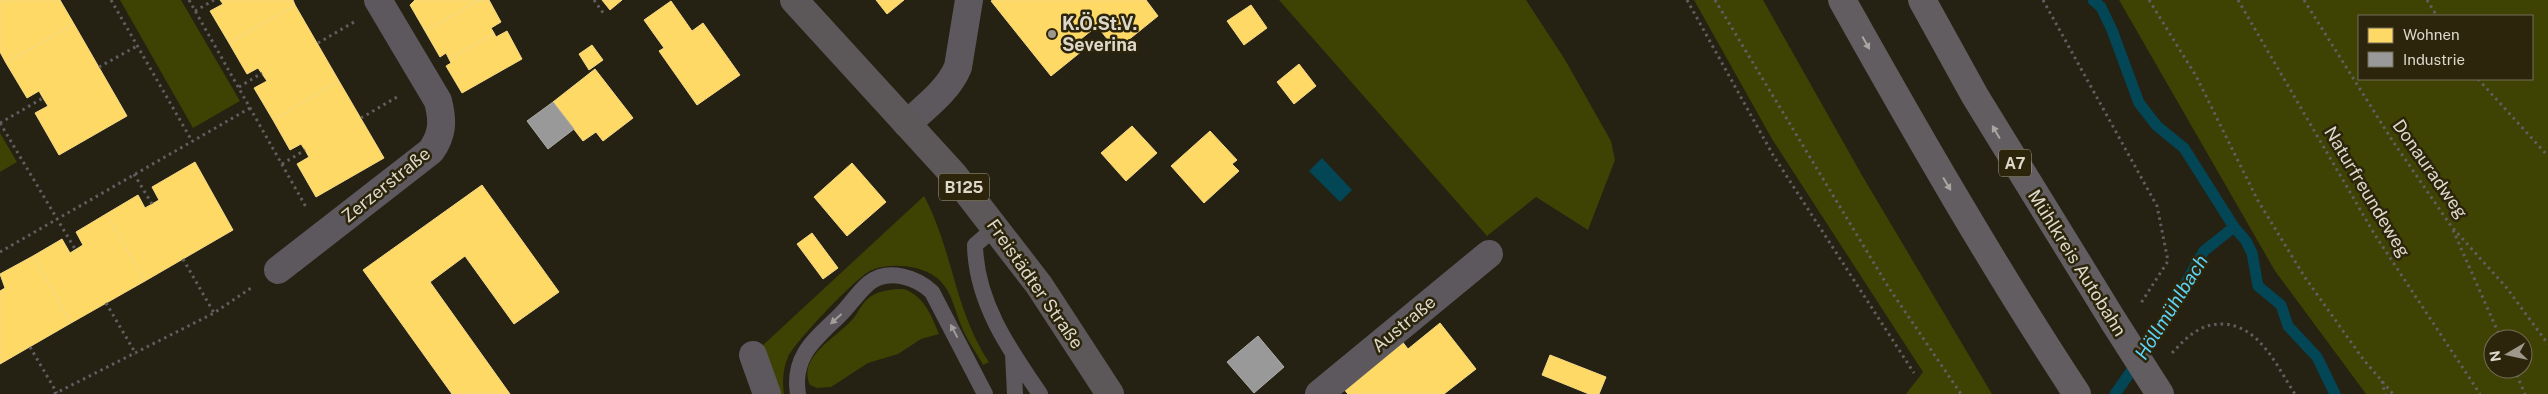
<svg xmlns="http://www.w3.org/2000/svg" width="2548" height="394" viewBox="0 0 2548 394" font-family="'Public Sans',sans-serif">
<rect width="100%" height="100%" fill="#252113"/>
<path fill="#3e4203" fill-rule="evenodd" d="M120,0H181L240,101L193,128Z
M1279,0H1526L1564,58L1611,141L1615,160L1588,230L1536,197L1487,236Z
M1694,0H1763L1863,177L1992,394H1906L1923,372L1772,139Z
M2119,0H2548V394H2366L2275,271ZM2359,16H2532V79H2359ZM2493,339H2523V369H2493Z
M0,133L17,162L0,172Z
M924,196C953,250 954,309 989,362L983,365C976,352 966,339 961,325C953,306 951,285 931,274C915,265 889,263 872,270C859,274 794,343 788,357C783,368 782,382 784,394H778L762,346Z
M904,289C925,297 931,315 939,334L921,339L898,354L868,363L831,387L817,388L810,385C797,358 835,338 851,321C858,314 861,303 870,297C880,290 892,289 904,289Z"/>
<path fill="#034655" d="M1322,158L1352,190L1340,202L1309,171Z"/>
<path fill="#ffd966" stroke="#f5d984" d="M0,0H60L74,24L6,63L0,52Z
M220,0H293L295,5L229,43L210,11L223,4Z
M415,0H480L425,31L410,5Z
M480,0H489L501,22L491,28L494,33L449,59L446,53L440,57L425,31Z
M602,0H622L610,10Z
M876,0H904L887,14Z
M993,0H1146L1158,16L1116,50L1097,26L1076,43L1082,51L1051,76L991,1Z
M671,1L692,31L703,23L740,75L697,105L659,51L664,48L644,20Z
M295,5L339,81L273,120L254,88L267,81L258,68L247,74L229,43Z
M1251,5L1267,28L1244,45L1227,21Z
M74,24L127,116L59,155L35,113L48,106L43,98L39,91L27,98L6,63Z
M507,31L522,59L462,93L446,66L451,63L449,59L494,33L496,37Z
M592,45L603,60L589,70L579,54Z
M1299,64L1316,86L1294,104L1277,82Z
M595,69L633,118L603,141L596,132L583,141L553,102Z
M339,81L384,158L316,197L297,164L309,157L305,150L301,144L290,150L273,120Z
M1132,126L1157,153L1126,181L1101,153Z
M1210,131L1237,160L1232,164L1239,171L1204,203L1171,166Z
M195,162L233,230L145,281L106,214L138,195L145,208L159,200L152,187Z
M852,163L886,202L847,236L814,197Z
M482,185L559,292L514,324L465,256L430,282L510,394H452L363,270Z
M106,214L145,281L71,323L33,256L62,239L70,253L83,245L76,232Z
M812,233L838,268L823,279L797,244Z
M33,256L71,323L0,364V291L5,288L0,274Z
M1440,323L1476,369L1444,394H1348L1342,387L1401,340L1408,349Z
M1550,355L1606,377L1599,394H1589L1542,375Z"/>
<path fill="#999" stroke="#adaca8" d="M553,102L574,129L548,149L527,121Z
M1258,336L1284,367L1254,393L1227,362Z"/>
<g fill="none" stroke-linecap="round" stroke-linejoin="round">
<path stroke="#034655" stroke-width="11" d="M2093,0L2101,7L2112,30L2139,103L2157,126L2184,148L2234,227L2246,241L2252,253L2258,286L2281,305L2288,326L2317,357L2335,394
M2115,394L2151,343L2204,251L2234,227"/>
<path stroke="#615e60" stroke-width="3" stroke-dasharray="2.5 4" stroke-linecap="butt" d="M111,0L192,141
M189,0L306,207
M594,0L604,14
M1687,0L1773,155L1914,373
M1715,0L1889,288L1961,394
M2043,0L2157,206L2168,261L2141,303
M2149,0L2196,76L2257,199L2304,276L2363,359L2393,394
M2238,0L2375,235L2480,394
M2304,0L2392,140L2451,226L2506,287L2548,344
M2427,0L2437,16
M195,11L214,0
M318,43L354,22
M99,67L137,46
M2478,79L2548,156
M239,87L262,73
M361,118L397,97
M0,123L75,249
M0,123L43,98
M282,164L305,150
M134,174L152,204
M2453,230L2501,339
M0,252L250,108
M183,259L214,313
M106,303L136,354
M30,347L57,393
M2172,353C2187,337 2200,323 2224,324C2261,327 2277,367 2295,394
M2514,369L2525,394
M2382,381L2385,394
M54,394L214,313L251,288"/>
<path stroke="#5c585e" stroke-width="16" d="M996,227L975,245C976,302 1009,349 1040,394
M1013,354L1015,394
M798,394C792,357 814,340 838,317C849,307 857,293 869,283C888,268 916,277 932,292L985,394"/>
<path stroke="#5c585e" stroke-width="28" d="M907,124C925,107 948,91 958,67L969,0
M278,270L431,151C443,134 443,121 438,101L378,0
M753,355L767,394
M1319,394L1489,254"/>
<path stroke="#5c585a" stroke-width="28" d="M794,0L954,175L1039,285L1110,394"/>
<path stroke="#615d60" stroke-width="28" d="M1842,0C1917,134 1993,266 2077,394
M1922,0L1975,96L2114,322"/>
<path stroke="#615d60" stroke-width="28" d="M2114,322L2160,394"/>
</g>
<defs><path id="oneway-solid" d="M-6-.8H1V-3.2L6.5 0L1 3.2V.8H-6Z" transform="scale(1.25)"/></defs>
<g fill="#aba7a0">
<use href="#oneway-solid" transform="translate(1866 43) rotate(61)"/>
<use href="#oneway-solid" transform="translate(1996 132) rotate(-121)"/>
<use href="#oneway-solid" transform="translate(1947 184) rotate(59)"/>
</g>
<g fill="#a39e99">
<use href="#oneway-solid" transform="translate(836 319) rotate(138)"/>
<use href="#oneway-solid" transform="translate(954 331) rotate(-118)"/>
</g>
<circle fill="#9d988a" stroke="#2c250c" stroke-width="2" cx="1052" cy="34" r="5"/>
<g text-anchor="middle" stroke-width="5" stroke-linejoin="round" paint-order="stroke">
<g fill="#2c250c" stroke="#a8a291" stroke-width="1">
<rect x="1999" y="149.5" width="32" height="27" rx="4"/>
<rect x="939" y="173.5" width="50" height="27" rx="4"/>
</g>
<g font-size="16" font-weight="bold" fill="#ddd8ca">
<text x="2015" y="169">A7</text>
<text x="964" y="193">B125</text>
</g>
<g font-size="18" font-weight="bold" fill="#ddd8ca" stroke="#2c250c" text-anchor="start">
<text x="1062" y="30">K.Ö.St.V.<tspan x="1062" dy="21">Severina</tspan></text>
</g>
<g font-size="18" fill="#ddd8ca" stroke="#2c250c">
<text transform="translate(2430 169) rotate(55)" y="6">Donauradweg</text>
<text transform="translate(386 185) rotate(-39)" y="6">Zerzerstraße</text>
<text transform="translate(2367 192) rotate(59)" y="6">Naturfreundeweg</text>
<text transform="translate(2077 263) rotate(58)" y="6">Mühlkreis Autobahn</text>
<text transform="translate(1035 284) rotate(55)" y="6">Freistädter Straße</text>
<text transform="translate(1404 324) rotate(-40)" y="6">Austraße</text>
</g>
<g font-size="19" font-style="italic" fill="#5ad3f7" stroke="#2c250c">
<text transform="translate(2171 307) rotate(-58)" y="7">Höllmühlbach</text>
</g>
</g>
<rect x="2358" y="15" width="175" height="65" fill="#2c250c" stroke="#736d58"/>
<rect x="2368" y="28" width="25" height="15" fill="#ffd966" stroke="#736d58"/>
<text x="2403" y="40" font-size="15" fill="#ddd8ca">Wohnen</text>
<rect x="2368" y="52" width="25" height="15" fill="#999999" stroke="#736d58"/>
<text x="2403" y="65" font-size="15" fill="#ddd8ca">Industrie</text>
<g transform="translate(2508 354) rotate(261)"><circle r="24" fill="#2c250c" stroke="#736d58"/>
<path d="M0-4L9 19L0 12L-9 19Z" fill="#9d988a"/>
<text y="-8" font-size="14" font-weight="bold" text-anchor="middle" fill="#ddd8ca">N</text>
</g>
</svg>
